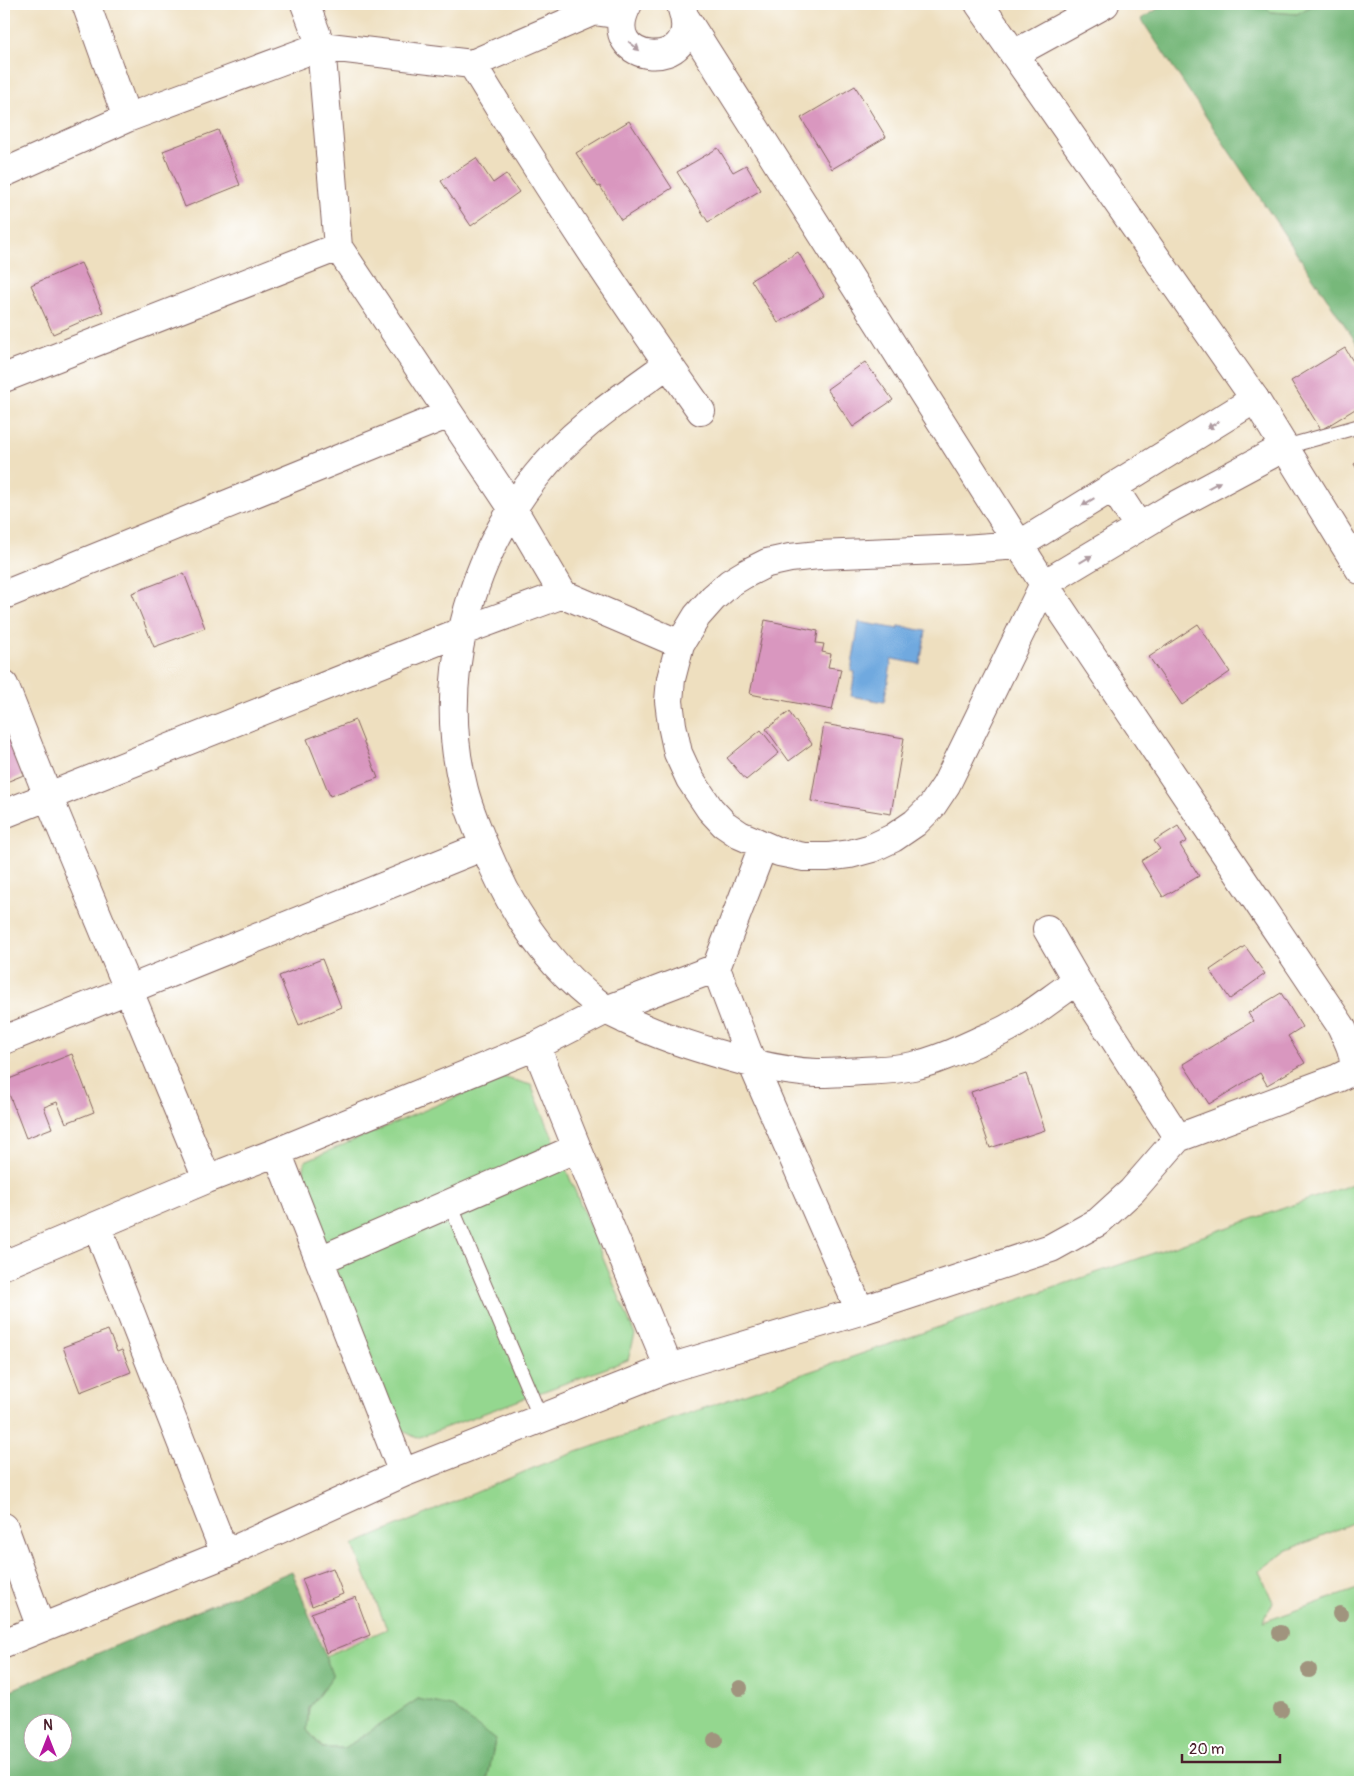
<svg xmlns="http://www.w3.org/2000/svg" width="1364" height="1786" viewBox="0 0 1364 1786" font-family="Pangolin,sans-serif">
<rect width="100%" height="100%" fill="#fff"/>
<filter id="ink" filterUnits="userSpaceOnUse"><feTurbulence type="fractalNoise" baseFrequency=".02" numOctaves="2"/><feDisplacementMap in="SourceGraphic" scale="10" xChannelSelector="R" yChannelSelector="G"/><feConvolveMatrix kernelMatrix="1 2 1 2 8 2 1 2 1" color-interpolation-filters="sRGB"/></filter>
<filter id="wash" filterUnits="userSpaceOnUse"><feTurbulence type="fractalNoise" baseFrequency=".0096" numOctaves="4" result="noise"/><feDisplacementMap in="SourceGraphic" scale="20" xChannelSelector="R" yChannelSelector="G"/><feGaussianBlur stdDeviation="1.12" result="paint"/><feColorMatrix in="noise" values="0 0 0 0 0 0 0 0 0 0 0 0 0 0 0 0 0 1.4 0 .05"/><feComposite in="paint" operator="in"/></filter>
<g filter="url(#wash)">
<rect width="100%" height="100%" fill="#eedfbf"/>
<path fill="#94d78f" stroke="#6f7b5d" d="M1263,4H1315L1297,14L1271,12Z
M503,1077L531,1085L635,1335L628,1360L417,1438L399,1429L302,1186L305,1161Z
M1360,1180V1531L1357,1532L1352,1523L1286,1551L1259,1571L1273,1602L1263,1622L1360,1588V1782H487L495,1740L418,1699L345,1748H323L307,1730L309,1708L332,1676L325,1656L387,1629L353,1545L545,1463L1345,1187Z"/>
<path fill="#77b87a" stroke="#606c52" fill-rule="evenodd" d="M1166,4H1263L1271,12L1297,14L1315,4H1360V348L1141,19Z
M292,1571L333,1676L309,1708L307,1730L322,1748H345L418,1699L451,1706L495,1740L487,1782H4V1693ZM32,1724H62V1754H32Z"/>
<path fill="#6fa9df" stroke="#5c6485" d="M859,622L898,629L899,626L926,631L920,664L892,659L884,702L851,696L855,672L851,671Z"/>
<g id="blocks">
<path fill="#d997bf" d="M855,86L886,137L832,169L801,118Z
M629,121L672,188L621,220L600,186L598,187L576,153Z
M218,130L240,185L185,207L163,151Z
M718,148L733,172L746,165L761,190L708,222L677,172Z
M476,158L493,183L506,174L519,192L471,226L441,181Z
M798,252L824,296L778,323L751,280Z
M81,263L103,312L53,334L31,285Z
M1345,348L1360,373V406L1321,430L1291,381Z
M865,362L893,400L853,427L827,389Z
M1360,460V474L1354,464Z
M184,573L205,628L154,647L132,593Z
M765,620L818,631L816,643L824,644L822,652L831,654L828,667L841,669L832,710L750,694Z
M1198,624L1230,672L1182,705L1149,657Z
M789,712L812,744L789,761L766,729Z
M355,720L378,778L330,796L307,739Z
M824,724L904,738L891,814L811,801Z
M7,730L26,774L4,783V732Z
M761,730L779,753L746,780L727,758Z
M1178,826L1187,841L1180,845L1199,876L1163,897L1141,861L1160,849L1154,841Z
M1245,946L1265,974L1230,999L1210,970Z
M322,959L341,1007L299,1025L279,976Z
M1281,993L1302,1027L1288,1036L1305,1063L1267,1085L1260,1073L1209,1104L1183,1064L1253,1021L1248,1013Z
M72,1054L94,1112L66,1123L57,1102L44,1107L52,1128L26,1138L4,1081Z
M1026,1074L1045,1130L990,1148L971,1092Z
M108,1330L117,1352L122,1350L131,1372L80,1392L63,1347Z
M333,1568L343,1594L312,1606L302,1579Z
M356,1597L370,1635L326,1653L311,1613Z"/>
</g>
</g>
<g filter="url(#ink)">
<use href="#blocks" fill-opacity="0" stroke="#83625f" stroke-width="1"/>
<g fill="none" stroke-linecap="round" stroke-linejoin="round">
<defs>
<path id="service" d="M1285,447L1360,426
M450,1204L541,1419"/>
<path id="minor" d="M86,4L127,118
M305,4L321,46L338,247L513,509L563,594L680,644
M628,4C594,67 705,74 682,9
M686,19L1044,584L1341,1026C1347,1039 1354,1050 1354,1066L1360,1067
M1014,54L1105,4
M472,64L594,11L622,15
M4,173L127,118L321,46L472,64C544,182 621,298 701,411
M668,364C621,398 572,430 536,476C468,562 436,682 464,790C471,817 483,843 494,868C519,923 554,972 604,1008C610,1013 619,1016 626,1020C659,1036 693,1047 729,1057C757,1065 787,1072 817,1073C832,1073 847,1072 862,1071C879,1070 896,1070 913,1066C936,1061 957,1051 979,1041C988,1037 999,1033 1008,1028C1032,1015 1054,996 1077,981
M4,378L338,247
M1255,399L1019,545L964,549L819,555L790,558L767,563L745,574L730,583L713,598L697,616L680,644L671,679L669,701L672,725L678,753L690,779L710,809L724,824L740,835L779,852L804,857H828L850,854L872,848L893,838L915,823L932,806L946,785L1044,584L1171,508L1285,447
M1113,487L1139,527
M4,595L449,414
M4,685L48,796L207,1179
M4,814L463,631L563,594
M763,846L716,968L752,1063L860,1311
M1047,929L1077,981L1178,1138
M4,1040L484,846
M536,1046L577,1148L669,1368
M277,1152L403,1473
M97,1227L225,1554
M320,1260L577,1148
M4,1265L207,1179L277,1152L536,1046L606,1010L716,968
M4,1527L41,1628
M4,1643L225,1554L403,1473L669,1368L860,1311L1051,1248L1098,1222L1132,1191L1178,1138L1338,1078L1348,1073L1354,1066"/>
<path id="tertiary" d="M979,4L1255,399L1360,570"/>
</defs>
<use href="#service" stroke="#83625f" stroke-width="16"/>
<use href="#minor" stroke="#83625f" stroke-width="30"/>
<use href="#tertiary" stroke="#83625f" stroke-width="30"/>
<use href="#service" stroke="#fff" stroke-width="14"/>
<use href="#minor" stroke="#fff" stroke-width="28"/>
<use href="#tertiary" stroke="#fff" stroke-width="28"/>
</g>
<g fill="#a0947e">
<circle cx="1340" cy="1614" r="8"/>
<circle cx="1280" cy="1633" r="8"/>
<circle cx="1309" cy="1670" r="8"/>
<circle cx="740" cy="1688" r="8"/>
<circle cx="1281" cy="1710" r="8"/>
<circle cx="715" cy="1740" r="8"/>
</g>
<defs><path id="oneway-solid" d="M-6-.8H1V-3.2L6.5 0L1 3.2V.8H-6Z" transform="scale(1.25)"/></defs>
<g fill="#ae9aa0">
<use href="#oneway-solid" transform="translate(634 46) rotate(40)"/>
<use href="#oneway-solid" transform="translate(1213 425) rotate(148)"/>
<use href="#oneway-solid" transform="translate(1214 485) rotate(-28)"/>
<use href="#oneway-solid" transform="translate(1088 502) rotate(149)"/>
<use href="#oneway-solid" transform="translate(1086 559) rotate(-31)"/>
</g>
</g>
<rect width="1364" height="1786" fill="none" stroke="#fff" stroke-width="20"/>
<g transform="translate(48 1738)"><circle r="24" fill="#ffffff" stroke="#b7a5aa"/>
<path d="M0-4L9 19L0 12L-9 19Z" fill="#b5179e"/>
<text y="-8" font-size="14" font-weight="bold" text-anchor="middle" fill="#4a1f2b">N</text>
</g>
<path d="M1182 1754v8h98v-8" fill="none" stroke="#4a1f2b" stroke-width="2.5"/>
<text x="1189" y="1754" font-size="15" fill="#4a1f2b" stroke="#ffffff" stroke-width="4" paint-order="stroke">20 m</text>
</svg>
